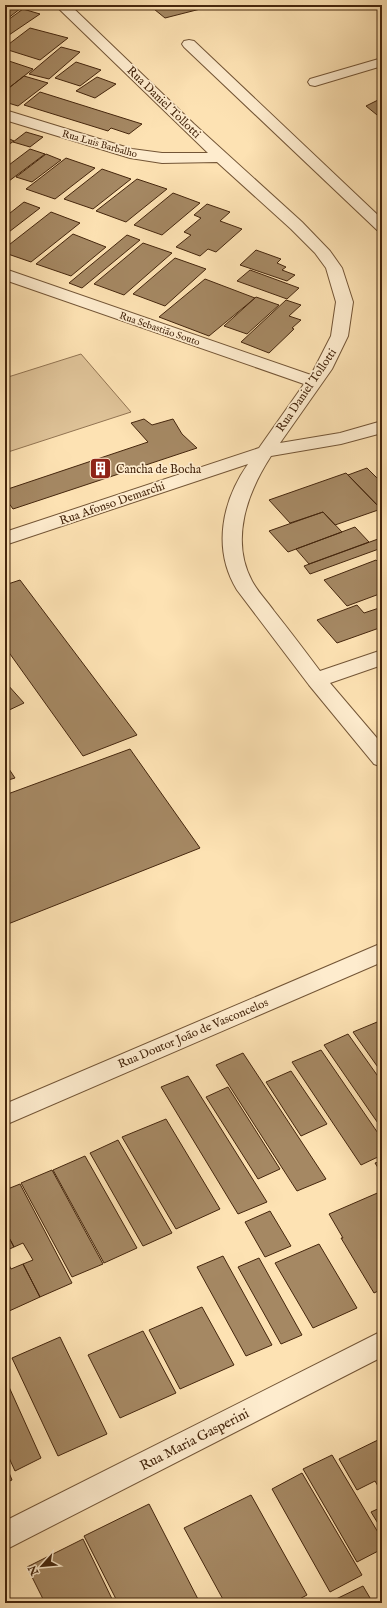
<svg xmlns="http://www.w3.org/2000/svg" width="387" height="1608" viewBox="0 0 387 1608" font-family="'IM FELL English',serif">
<rect width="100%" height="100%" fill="#fde2b3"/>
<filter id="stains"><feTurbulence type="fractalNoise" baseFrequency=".005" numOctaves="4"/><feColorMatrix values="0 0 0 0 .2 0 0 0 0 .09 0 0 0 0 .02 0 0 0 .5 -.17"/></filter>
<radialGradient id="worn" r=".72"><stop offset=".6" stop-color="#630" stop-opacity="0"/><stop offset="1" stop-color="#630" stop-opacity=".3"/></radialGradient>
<path fill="#dec297" stroke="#927452" d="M81,354L131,412L5,453V378Z"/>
<path fill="#a58863" stroke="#45260d" d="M5,5H25L7,19L5,18Z
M149,5H216L165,18Z
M23,9L40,14L9,35L5,34V22Z
M30,28L68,38L40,60L5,49V47Z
M61,47L80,52L49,79L29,74Z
M9,61L33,69L5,91V64Z
M76,62L101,70L80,86L55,78Z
M24,76L48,83L18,106L5,102V91Z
M97,77L116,84L95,98L76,91Z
M40,92L142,124L129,134L111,128L108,131L24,105Z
M382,98V119L366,106Z
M26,132L43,137L30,147L13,142Z
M5,137L14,141L5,147Z
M30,149L45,154L5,184V168Z
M46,154L61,160L32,182L16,177Z
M66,158L95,168L55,199L26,189Z
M102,169L131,179L93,209L64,199Z
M137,179L167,189L126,222L96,211Z
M173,193L200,203L162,235L134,225Z
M24,202L40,208L5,235V217Z
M207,204L230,212L220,221L242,229L216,252L208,249L200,256L176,247L191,235L184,232L201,218L194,215Z
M51,212L80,223L31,262L5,253V248Z
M73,234L106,247L71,276L36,264Z
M127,235L140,240L82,288L69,283Z
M143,243L172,253L124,295L94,284Z
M256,250L281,259L277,263L286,267L282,270L295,275L287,281L240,265Z
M175,258L206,269L165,306L133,294Z
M250,270L299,288L287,299L237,281Z
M205,279L255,298L209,336L159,317Z
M256,297L279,305L247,334L224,326Z
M286,300L301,305L289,316L301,320L292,328L294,329L269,353L241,342Z
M144,419L152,425L173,419L182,434L197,448L13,509L5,498V490L148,442L131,423Z
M367,468L382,483V510L348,475Z
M346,473L381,509L335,525L323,512L290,523L269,500Z
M323,512L342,532L288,552L269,531Z
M355,527L369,542L309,564L296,549Z
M378,539L382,543V547L376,550L310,574L304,566Z
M376,560L382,566V593L347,606L324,580Z
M20,580L137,735L83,756L5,647V585Z
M357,605L364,613L382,607V627L337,643L317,620Z
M7,684L24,703L5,712V685Z
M130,749L200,848L8,924L5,919V795Z
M5,763L15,778L5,781Z
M382,1020V1073L353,1032Z
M348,1034L382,1082V1129L324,1045Z
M321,1050L382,1139V1155L361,1165L292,1062Z
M243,1053L326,1179L297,1191L216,1065Z
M291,1071L327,1124L301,1136L266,1082Z
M188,1076L267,1202L238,1214L161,1087Z
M228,1087L280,1169L258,1179L206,1097Z
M166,1119L220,1209L176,1229L122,1137Z
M118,1140L172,1233L143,1246L90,1153Z
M85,1156L137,1248L104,1263L53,1170Z
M382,1161V1174L375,1163Z
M52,1170L103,1264L72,1277L21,1183Z
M20,1184L72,1283L40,1297L23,1264L33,1260L23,1243L14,1247L5,1230V1190Z
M382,1191V1289L374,1293L341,1238H343L329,1214Z
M270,1211L291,1246L265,1257L245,1222Z
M5,1230L14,1247L5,1251Z
M319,1244L357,1308L313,1328L275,1263Z
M223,1256L272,1345L246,1356L197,1267Z
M5,1257L11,1269L23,1264L40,1297L7,1312L5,1309Z
M259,1258L302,1335L281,1344L238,1267Z
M202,1307L234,1365L180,1389L149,1330Z
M143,1331L176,1393L120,1418L88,1355Z
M60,1337L107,1434L58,1456L12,1358Z
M5,1378L41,1458L15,1471L5,1449Z
M382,1438V1493L375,1481L357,1490L339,1459Z
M332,1455L382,1539V1549L357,1562L303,1469Z
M5,1463L12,1480L5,1483Z
M302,1473L362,1575L330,1592L272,1489Z
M251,1495L307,1595L292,1603H225L184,1528Z
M149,1504L200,1603H118L84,1536Z
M382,1507V1530L371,1512Z
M83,1539L114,1603H45L27,1567Z
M363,1586L373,1603H335L334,1600Z"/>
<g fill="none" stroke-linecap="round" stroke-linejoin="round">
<defs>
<path id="lane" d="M189,40L194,41L382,219V231L377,230L184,47L182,44L184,41Z
M382,58V66L315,86L310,85L308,82L310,79Z"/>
<path id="street" d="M55,5H70L194,124L302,222L330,251L342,268L353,302L348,336L332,369L280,443L340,433L382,421V433L341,444L271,456C247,493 230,540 252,581C258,592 267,601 274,611C290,631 305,651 320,671L382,650V665L330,683L382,744V767L374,764L309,685L237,590C212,549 222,501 248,464L5,545V532L259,448L304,384L5,280V269L311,375L331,336L336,302L326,268L315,253L291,229L217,162L162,163L130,158L5,120V110L132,149L162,153H208Z
M382,943V962L5,1125V1104Z
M382,1331V1357L5,1550V1521Z"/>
</defs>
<use href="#lane" stroke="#735536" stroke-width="2"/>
<use href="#street" stroke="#735536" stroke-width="2"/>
<use href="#lane" fill="#feecce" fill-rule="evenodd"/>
<use href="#street" fill="#feecce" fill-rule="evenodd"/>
</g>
<defs>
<symbol id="building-square" viewBox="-11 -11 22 22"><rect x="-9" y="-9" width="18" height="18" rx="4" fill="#8f2418" stroke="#feecce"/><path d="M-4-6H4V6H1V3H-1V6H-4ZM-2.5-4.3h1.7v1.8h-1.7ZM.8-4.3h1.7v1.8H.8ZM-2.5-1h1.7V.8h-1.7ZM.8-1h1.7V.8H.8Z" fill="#fff"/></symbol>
</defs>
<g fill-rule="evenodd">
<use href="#building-square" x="88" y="456" width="25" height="25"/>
</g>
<g text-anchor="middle" stroke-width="3.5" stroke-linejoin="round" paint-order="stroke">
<g font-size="10" fill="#45260d" stroke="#feecce">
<text transform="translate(100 143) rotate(16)" y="4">Rua Luis Barbalho</text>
<text transform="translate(160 328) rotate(19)" y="4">Rua Sebastião Souto</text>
</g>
<g font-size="12" fill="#45260d" stroke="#feecce">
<text transform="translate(164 102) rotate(44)" y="4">Rua Daniel Tollotti</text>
<text transform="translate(306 390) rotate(-56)" y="4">Rua Daniel Tollotti</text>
<text transform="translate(112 503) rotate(-19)" y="4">Rua Afonso Demarchi</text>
<text transform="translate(193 1033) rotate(-23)" y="4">Rua Doutor João de Vasconcelos</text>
</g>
<g font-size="12" fill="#45260d" stroke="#feecce" text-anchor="start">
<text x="116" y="473">Cancha de Bocha</text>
</g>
<g font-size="14" fill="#45260d" stroke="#feecce">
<text transform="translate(194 1439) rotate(-27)" y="5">Rua Maria Gasperini</text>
</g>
</g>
<rect width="387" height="1608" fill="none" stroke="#fde2b3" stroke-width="20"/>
<rect x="6" y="6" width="375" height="1596" fill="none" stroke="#45260d" stroke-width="2"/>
<rect x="10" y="10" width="367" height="1588" fill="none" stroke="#45260d"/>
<g transform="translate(42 1566) rotate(243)" stroke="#feecce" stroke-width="3" paint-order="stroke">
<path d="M0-3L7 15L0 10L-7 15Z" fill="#45260d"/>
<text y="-6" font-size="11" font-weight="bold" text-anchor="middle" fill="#45260d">N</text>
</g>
<rect width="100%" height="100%" filter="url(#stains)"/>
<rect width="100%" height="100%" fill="url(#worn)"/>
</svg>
